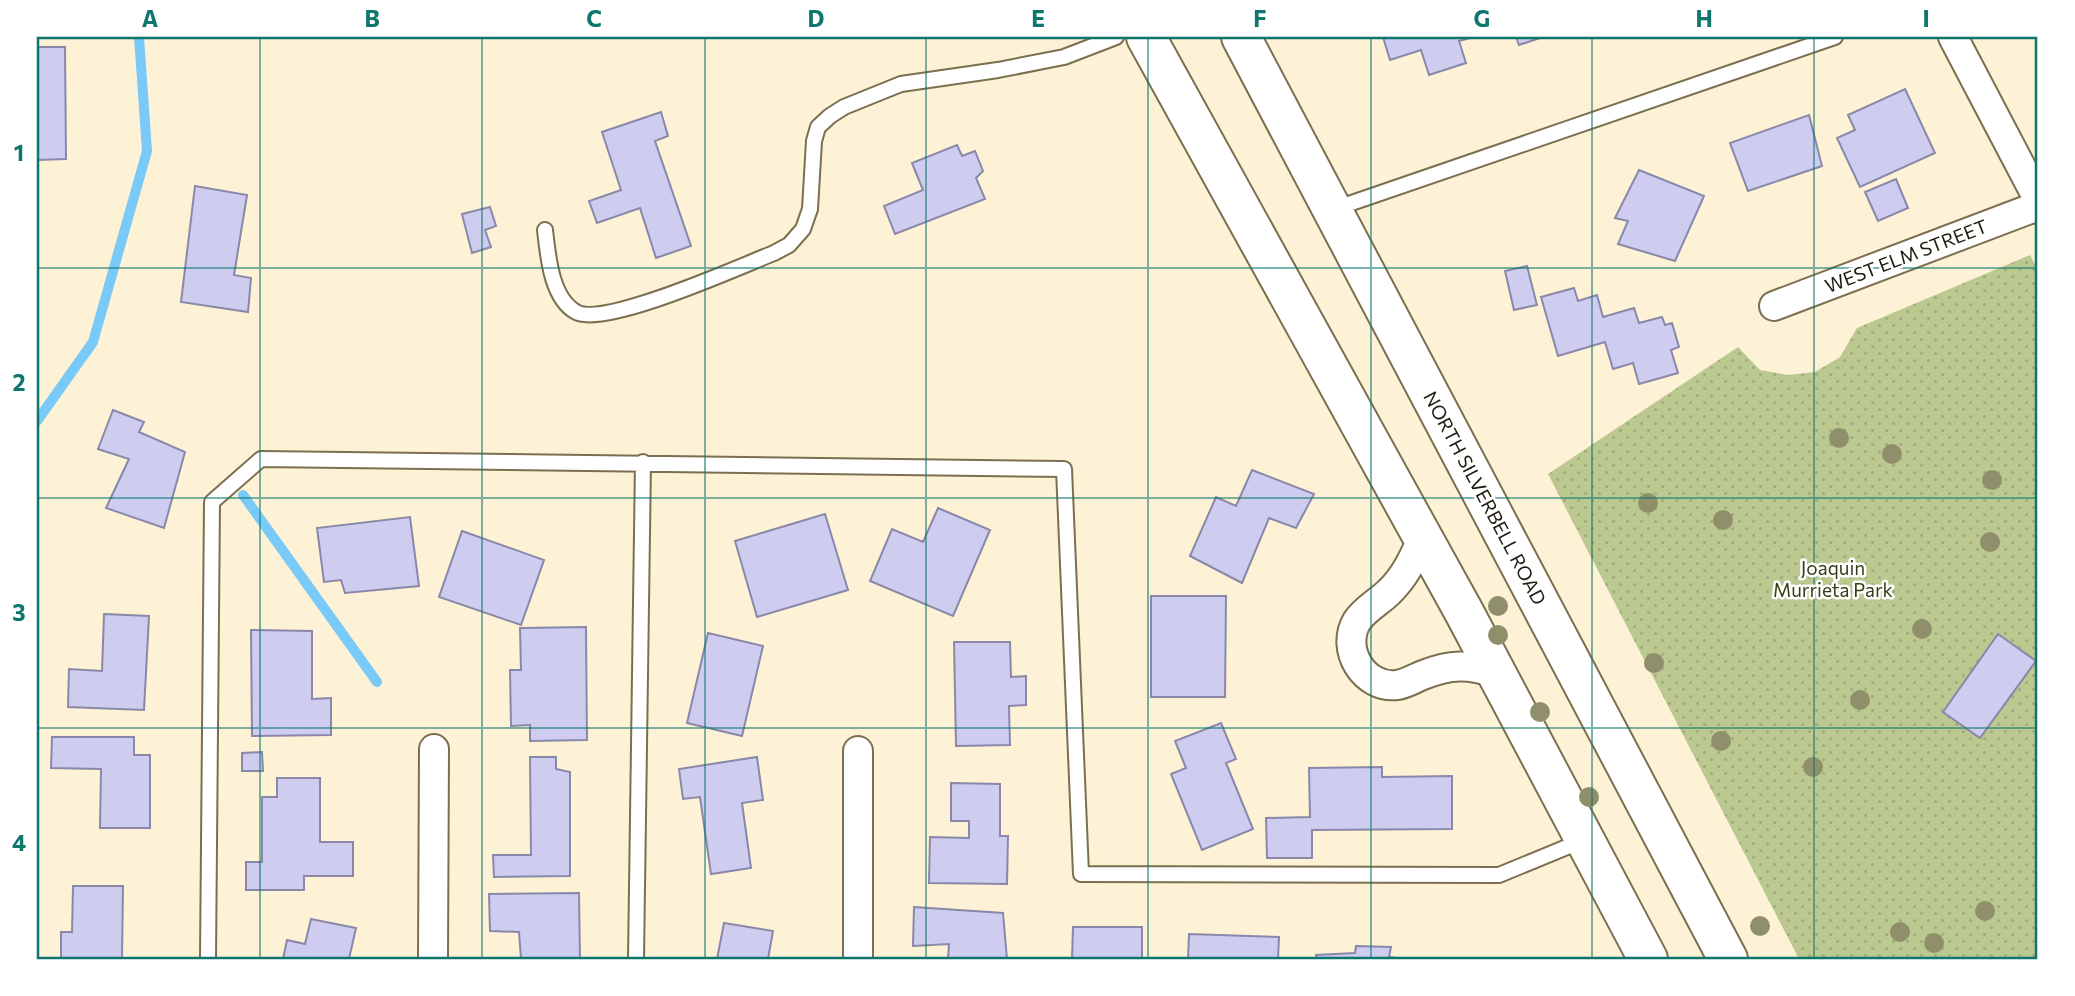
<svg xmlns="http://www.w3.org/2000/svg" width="2075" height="996" viewBox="0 0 2075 996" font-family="Commissioner,sans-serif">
<defs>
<pattern id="grass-dots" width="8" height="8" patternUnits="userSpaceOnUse" patternTransform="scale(1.75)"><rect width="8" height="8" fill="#bbc991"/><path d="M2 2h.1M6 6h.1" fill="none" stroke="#a0ac7c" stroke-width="1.8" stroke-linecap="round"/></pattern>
</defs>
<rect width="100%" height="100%" fill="#fef2d6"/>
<path fill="url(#grass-dots)" d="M2030,255L2038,270V959H1799L1548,474L1738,347L1760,370L1788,375L1815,372L1840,357L1857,328Z"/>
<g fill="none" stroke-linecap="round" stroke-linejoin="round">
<path stroke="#79caf8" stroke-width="10" d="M37,421L93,342L147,151L139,37
M243,495L377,682"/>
</g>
<path fill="#cecdf0" stroke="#8988a8" stroke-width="2" d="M1383,37H1474L1459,41L1466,63L1429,75L1421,50L1390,60Z
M1516,37H1543L1519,45Z
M37,47H65L66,159L37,160Z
M1905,89L1935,153L1860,187L1837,138L1855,130L1848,115Z
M661,112L668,136L655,141L691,246L656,258L640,208L597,223L589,201L621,190L602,132Z
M1809,115L1822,166L1748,191L1730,143Z
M957,145L962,156L975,151L983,171L976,178L985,199L895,234L884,206L923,190L912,163Z
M1639,170L1704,196L1675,261L1618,244L1628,221L1615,218Z
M1896,179L1908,208L1878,221L1865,192Z
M195,186L247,195L234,275L251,278L248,312L181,302Z
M490,207L496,226L485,230L491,247L472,253L462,214Z
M1527,266L1537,305L1514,310L1505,271Z
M1574,288L1578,301L1597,295L1603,317L1634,308L1639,323L1662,317L1665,325L1672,323L1679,347L1671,350L1678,373L1639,384L1633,363L1613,369L1605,342L1558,356L1541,297Z
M113,410L144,422L139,432L185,452L164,528L106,508L129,459L98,449Z
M1252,470L1314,494L1296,528L1269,518L1242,583L1190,556L1216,497L1236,506Z
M938,508L990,530L953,616L870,581L892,529L923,542Z
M825,514L848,590L757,617L735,541Z
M410,517L419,586L345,593L341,580L324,582L317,528Z
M462,531L544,560L521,625L439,597Z
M1151,596H1226L1225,697H1151Z
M104,614L149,616L144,710L68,707L69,669L102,671Z
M586,627L587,740L530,741V725L511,726L510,670H521L520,628Z
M251,630L312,631V699L331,698V735L252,736Z
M708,633L763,646L742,736L687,723Z
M1998,634L2036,661L1980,738L1943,712Z
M954,642H1010L1011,677L1026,676V705L1009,706L1010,745L956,746Z
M1221,723L1236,759L1226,763L1253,829L1202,850L1171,774L1186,768L1175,741Z
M52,737H134V755H150V828H100L101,769L51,768Z
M262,752L263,771H242V753Z
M530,757H556V769L570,772V876L494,877L493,855H531Z
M757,757L763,800L742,803L751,868L711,874L700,797L683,799L679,769Z
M1382,767V777L1452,776V829L1312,830V858H1267L1266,818L1310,817L1309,768Z
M277,778H320V842H353V876H304V890H246V862H262V797H277Z
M951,783L1000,784V836H1008L1007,884L929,883L930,837L969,838V821H951Z
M73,886H123L122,959H61V932H72Z
M579,893L580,959H521L519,932L490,931L489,894Z
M914,907L1003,913L1007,959H948L949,944L913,946Z
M311,919L356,928L349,959H283L287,940L305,944Z
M724,923L773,931L768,959H717Z
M1073,927H1142V959H1072Z
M1189,934L1279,937L1278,959H1188Z
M1356,946L1391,947L1389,957L1403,959H1316V955L1355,953Z"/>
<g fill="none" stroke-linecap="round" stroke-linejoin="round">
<defs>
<path id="lane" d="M1334,209L1835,37
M545,230C548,256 551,298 576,312C604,328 741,266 774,253L789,245L803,229L810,209L814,141L818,127L830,116L844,107L901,84L998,70L1064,57L1116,37
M208,959L212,502L261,459L1064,469L1081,874L1499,875L1584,840
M636,959L643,462"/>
<path id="street" d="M1953,37L2038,199
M1774,306L2038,206
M1423,537C1414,557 1405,577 1389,592C1379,602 1365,609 1357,621C1340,649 1364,689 1397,685C1406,684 1415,678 1423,675C1451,664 1468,664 1496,673
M433,959L434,749
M858,959V751"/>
<path id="secondary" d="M1146,37L1464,612L1648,959
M1241,37L1728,959"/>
</defs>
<use href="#lane" stroke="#7c6f50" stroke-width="18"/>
<use href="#street" stroke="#7c6f50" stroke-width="32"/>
<use href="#secondary" stroke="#7c6f50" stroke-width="42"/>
<use href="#lane" stroke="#fff" stroke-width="14"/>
<use href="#street" stroke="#fff" stroke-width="28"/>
<use href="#secondary" stroke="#fff" stroke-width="38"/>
</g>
<g fill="#908f6c">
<circle cx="1839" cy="438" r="10"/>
<circle cx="1892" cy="454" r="10"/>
<circle cx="1992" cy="480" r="10"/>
<circle cx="1648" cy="503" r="10"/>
<circle cx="1723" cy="520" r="10"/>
<circle cx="1990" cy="542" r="10"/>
<circle cx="1498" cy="606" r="10"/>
<circle cx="1922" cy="629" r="10"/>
<circle cx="1498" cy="635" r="10"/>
<circle cx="1654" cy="663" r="10"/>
<circle cx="1860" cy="700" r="10"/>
<circle cx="1540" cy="712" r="10"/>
<circle cx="1721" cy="741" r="10"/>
<circle cx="1813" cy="767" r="10"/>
<circle cx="1589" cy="797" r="10"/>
<circle cx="1985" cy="911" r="10"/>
<circle cx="1760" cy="926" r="10"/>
<circle cx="1900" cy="932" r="10"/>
<circle cx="1934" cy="943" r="10"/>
</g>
<path fill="none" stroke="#0f766e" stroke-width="2" stroke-opacity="0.55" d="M260,37V959M482,37V959M705,37V959M926,37V959M1148,37V959M1371,37V959M1592,37V959M1814,37V959M37,268H2038M37,498H2038M37,728H2038"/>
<g text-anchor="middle" stroke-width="5" stroke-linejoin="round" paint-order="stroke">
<g font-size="19" fill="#211c0f" stroke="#fff">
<text transform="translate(1906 256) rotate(-21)" y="7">WEST ELM STREET</text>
<text transform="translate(1485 498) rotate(62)" y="7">NORTH SILVERBELL ROAD</text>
</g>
<g font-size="19" fill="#363e15" stroke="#fff">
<text x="1833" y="575">Joaquin<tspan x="1833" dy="22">Murrieta Park</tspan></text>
</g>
</g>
<rect width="2075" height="996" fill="none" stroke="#ffffff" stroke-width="77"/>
<rect x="38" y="38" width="1998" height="920" fill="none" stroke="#0f766e" stroke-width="2.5"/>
<g font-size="23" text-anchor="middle" font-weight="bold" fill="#0f766e">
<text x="150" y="27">A</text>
<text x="372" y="27">B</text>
<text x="594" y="27">C</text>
<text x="816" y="27">D</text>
<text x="1038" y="27">E</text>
<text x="1260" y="27">F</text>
<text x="1482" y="27">G</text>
<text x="1704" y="27">H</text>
<text x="1926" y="27">I</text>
<text x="19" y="161">1</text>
<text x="19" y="391">2</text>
<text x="19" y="621">3</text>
<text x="19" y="851">4</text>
</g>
</svg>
